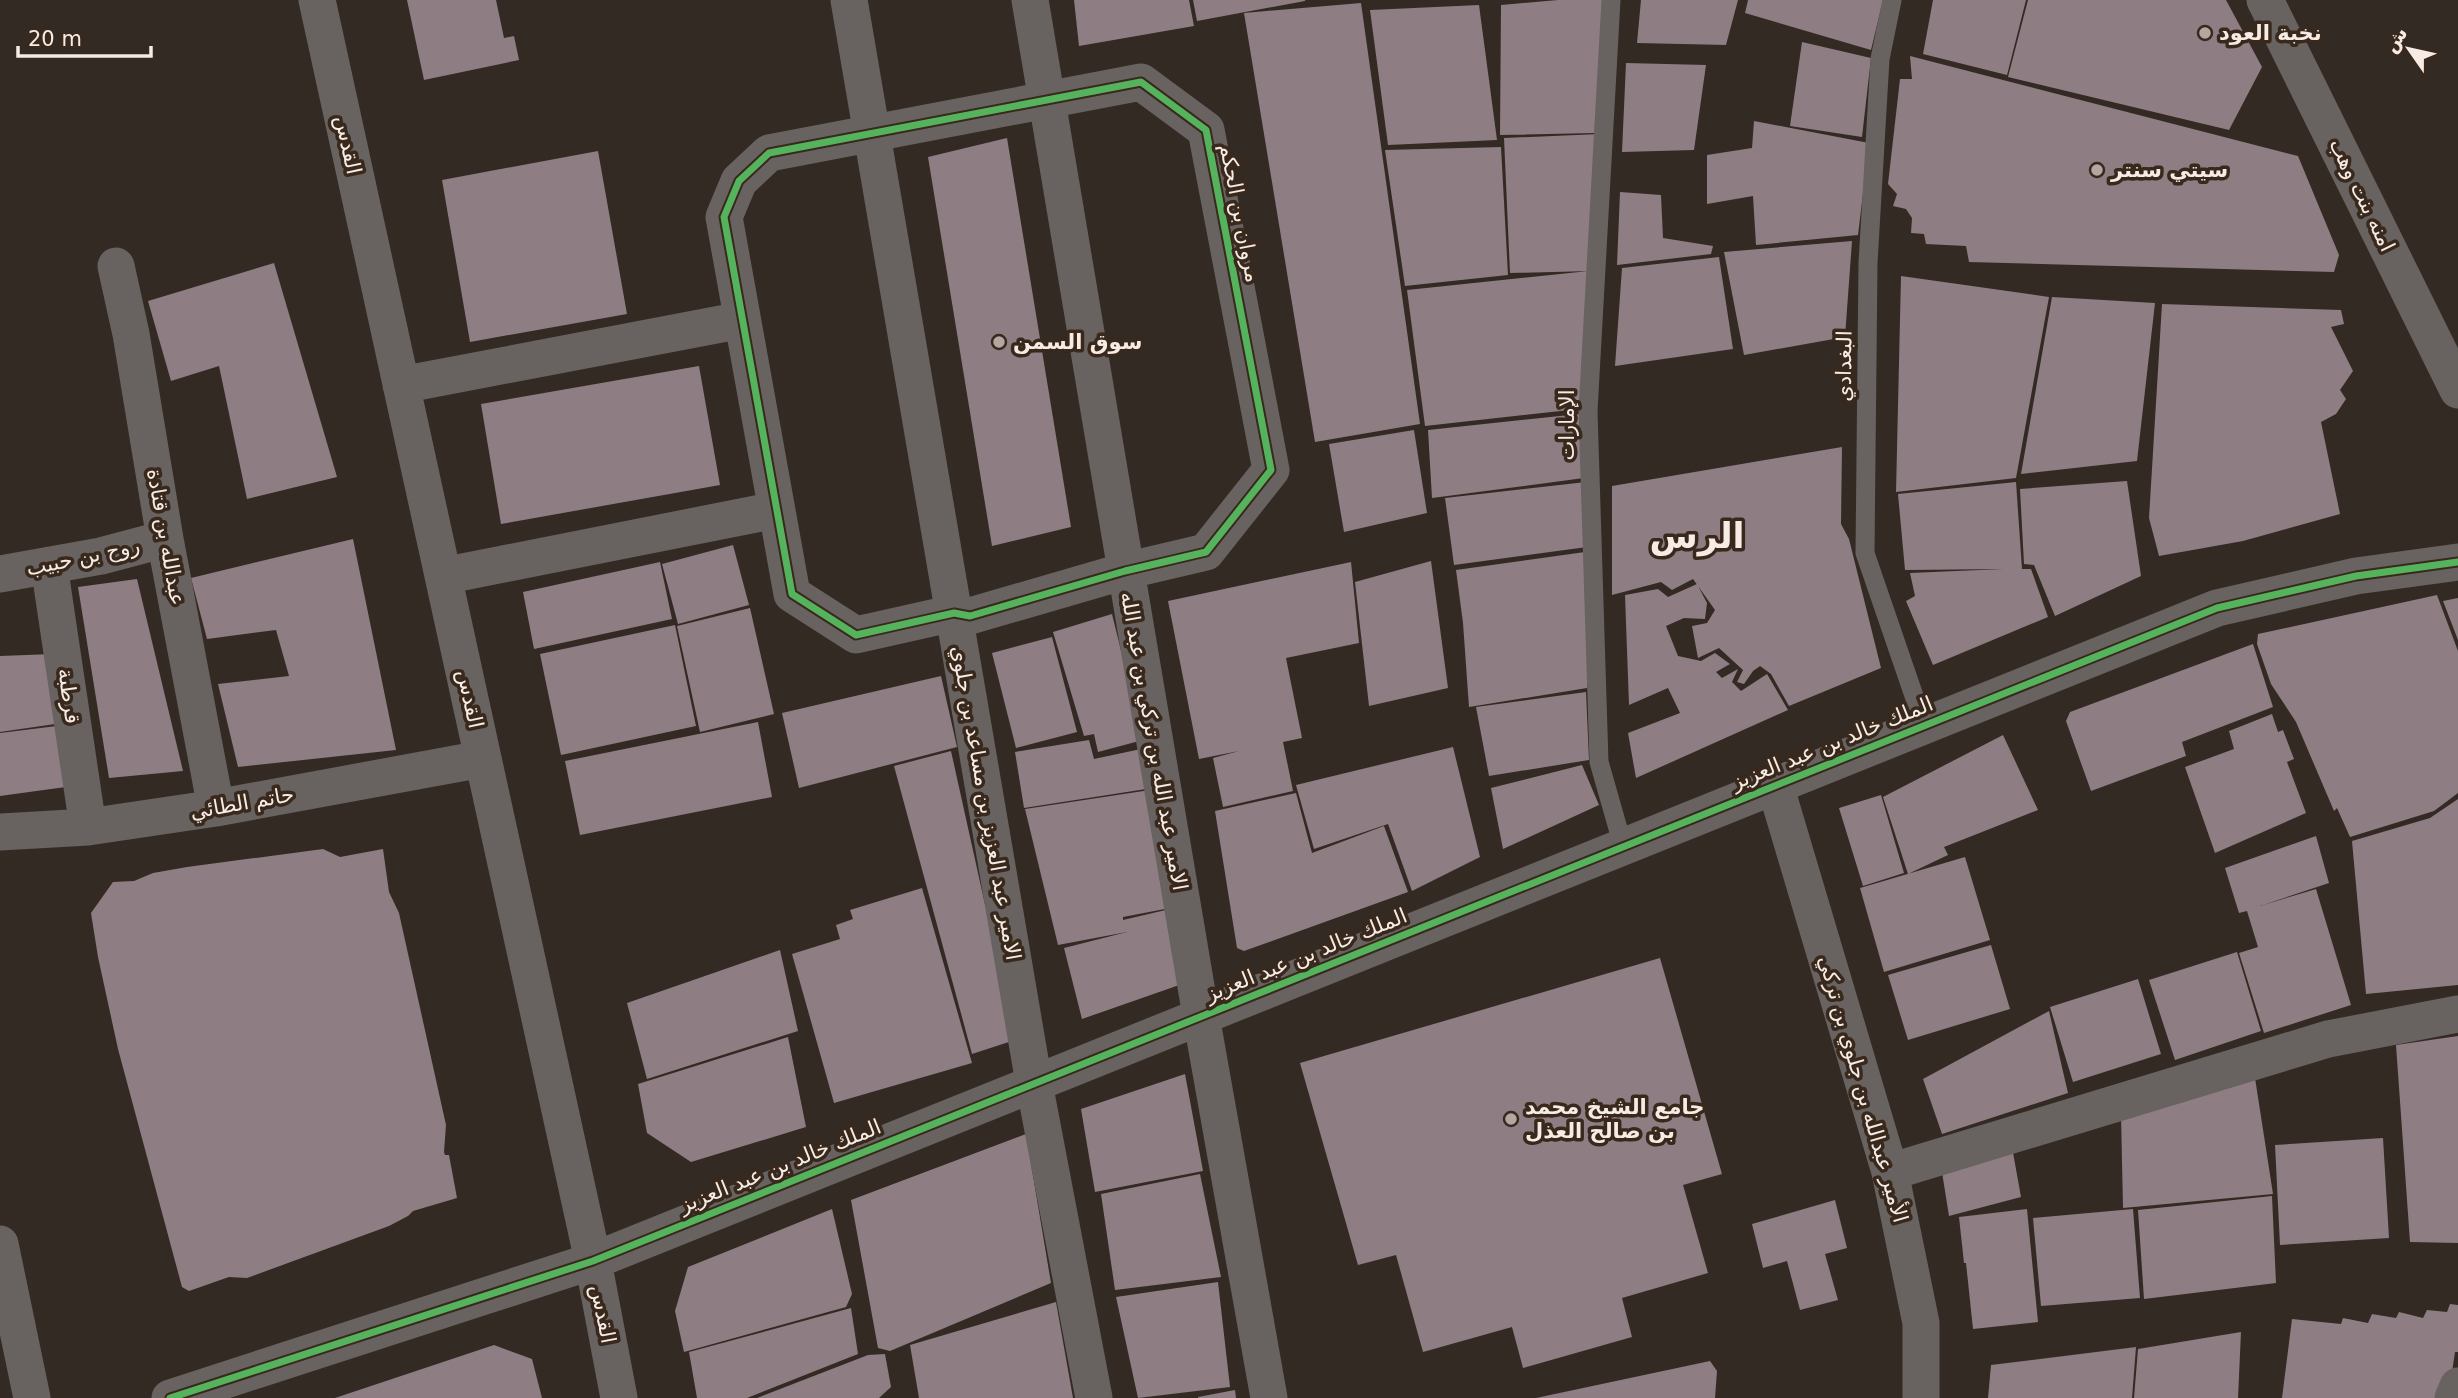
<svg xmlns="http://www.w3.org/2000/svg" width="2458" height="1398" viewBox="0 0 2458 1398" font-family="'DejaVu Sans',Vazirmatn,sans-serif">
<rect width="100%" height="100%" fill="#332a23"/>
<path fill="#8f7d84" d="M407,0H496L504,38L514,36L519,60L424,80Z
M1074,0H1189L1194,26L1079,46Z
M1193,0H1305V1L1197,21Z
M1558,0H1604L1595,133L1500,135L1501,5Z
M1641,0H1738L1726,45L1637,43Z
M1748,0H1883L1871,50L1745,13Z
M1933,0H2026L2007,75L1923,54Z
M2028,0H2226L2262,67L2229,130L2008,77Z
M1361,3L1420,424L1315,442L1244,13Z
M1479,5L1497,140L1388,145L1370,10Z
M1802,42L1871,58L1862,137L1790,126Z
M1910,56L2298,156L2339,255L2334,272L1969,262L1966,246L1926,244L1924,234L1911,233L1912,218L1906,209L1893,206L1897,194L1888,184L1900,79H1912Z
M1626,63L1706,65L1694,150L1622,152Z
M1754,121L1869,143L1858,235L1756,245L1753,196L1707,204V155L1752,148Z
M1600,134L1591,271L1510,273L1504,138Z
M1007,138L1071,527L992,546L928,157Z
M1501,147L1508,275L1405,286L1385,150Z
M598,151L627,314L470,342L442,180Z
M1620,192L1661,195L1663,238L1713,246L1711,254L1617,265Z
M1852,241L1845,337L1744,355L1724,252Z
M1719,257L1733,349L1615,366L1622,268Z
M274,263L337,477L247,499L219,366L171,381L148,301Z
M1589,271L1579,409L1425,426L1407,290Z
M1901,276L2049,297L2016,478L1896,492Z
M2052,297L2155,303L2137,461L2021,474Z
M2162,304L2341,310L2344,324L2331,327L2353,371L2340,390L2346,399L2336,414L2321,422L2340,514L2243,541L2159,556L2149,518Z
M699,366L720,485L501,524L481,404Z
M1579,414L1584,478L1432,498L1428,430Z
M1414,430L1427,513L1344,532L1329,444Z
M1842,447L1841,524L1849,539L1881,668L1789,706L1771,674L1760,666L1753,671L1744,684L1737,682L1743,670L1719,648L1698,658L1692,626L1707,623L1715,610L1693,579L1672,590L1661,582L1612,595V486Z
M2127,481L2141,576L2055,616L2034,565L2024,564L2020,489Z
M1586,482L1587,547L1454,565L1445,498Z
M2016,482L2022,569H2031L2048,617L1933,665L1906,601L1915,596L1910,573L2003,569L1905,570L1898,494Z
M353,539L396,750L238,767L218,684L289,676L276,630L207,639L191,578Z
M733,545L749,605L678,624L662,564Z
M1585,552L1588,610L1587,688L1469,707L1463,623L1456,570Z
M1431,561L1448,688L1369,706L1355,582Z
M660,562L672,619L534,649L523,592Z
M1351,562L1359,643L1286,658L1302,738L1283,742L1293,791L1223,807L1213,758L1239,751L1199,759L1168,601Z
M137,579L183,771L109,778L78,587Z
M1697,584L1707,603L1705,619L1684,618L1666,626L1678,656L1701,661L1715,653L1730,664L1716,672L1722,678L1738,669L1732,682L1741,691L1767,674L1788,710L1636,778L1628,733L1680,713L1668,688L1629,705L1625,595L1658,589L1668,597Z
M2437,595L2458,651V793L2434,811L2350,837L2337,808L2334,811L2296,722L2271,684L2257,644L2258,634Z
M2458,598V640L2443,601Z
M750,608L774,714L700,732L677,626Z
M1112,614L1143,740L1098,752L1094,734L1084,736L1053,632Z
M675,625L696,726L561,755L540,654Z
M1052,637L1077,732L1016,748L992,653Z
M2253,644L2273,707L2182,742L2186,756L2091,791L2066,721L2070,712Z
M53,654L62,723L0,732V656Z
M941,676L957,747L799,788L782,713Z
M1586,692L1589,760L1489,776L1476,707Z
M2272,714L2278,732L2283,730L2294,759L2287,762L2306,813L2215,853L2185,767L2234,749L2229,731Z
M758,722L772,797L580,835L565,761Z
M65,725L73,786L0,796V733Z
M2003,735L2038,810L1944,847L1948,855L1908,874L1883,797Z
M1089,740L1094,759L1141,749L1146,789L1024,808L1015,752Z
M1453,747L1480,857L1412,891L1388,824L1314,849L1296,785Z
M951,751L1015,1040L972,1054L894,766Z
M1582,765L1599,805L1503,849L1491,788Z
M1150,790L1170,908L1123,917V920L1170,909L1185,983L1082,1019L1064,948L1127,932L1058,945L1025,809Z
M1296,793L1312,853L1384,826L1408,892L1244,951L1237,948L1215,811Z
M1881,795L1904,873L1863,886L1839,808Z
M2458,799V985L2366,994L2352,841L2430,818Z
M2316,836L2329,883L2260,906L2316,889L2351,1005L2264,1033L2239,953L2258,947L2247,911L2239,913L2225,868Z
M323,849L340,857L383,849L389,892L399,913L446,1125L444,1152L445,1155H449L457,1198L413,1211L408,1216L389,1226L247,1278L229,1277L189,1291L182,1287L118,1049L98,957L91,913L113,882L134,881L153,873L187,867Z
M1965,857L1990,940L1884,972L1860,888Z
M922,888L972,1063L834,1103L792,954L840,939L836,925L853,919L850,910Z
M1991,945L2010,1009L1908,1040L1888,975Z
M780,950L798,1031L647,1079L627,1003Z
M2237,952L2261,1031L2175,1060L2149,980Z
M1660,958L1722,1174L1683,1185L1708,1273L1622,1298L1632,1337L1523,1368L1512,1327L1423,1352L1396,1255L1358,1265L1300,1063Z
M2138,979L2161,1054L2073,1082L2050,1007Z
M2049,1011L2068,1093L1942,1134L1923,1079Z
M2458,1036V1243L2410,1242L2396,1045Z
M788,1037L806,1127L691,1162L647,1133L638,1084Z
M1185,1074L1203,1171L1095,1192L1081,1109Z
M2255,1078L2273,1194L2123,1208L2121,1115Z
M1026,1134L1051,1283L890,1351L878,1348L851,1200Z
M2383,1138L2389,1238L2280,1245L2275,1145Z
M2012,1147L2021,1197L1949,1216L1941,1166Z
M1200,1174L1221,1277L1115,1290L1101,1194Z
M2272,1196L2276,1283L2144,1299L2138,1210Z
M1835,1200L1847,1248L1825,1254L1838,1300L1800,1310L1787,1261L1763,1268L1752,1224Z
M832,1209L852,1294L846,1307L684,1352L675,1311L688,1267Z
M2027,1209L2038,1322L1973,1329L1966,1263H1964L1959,1217Z
M2133,1209L2140,1298L2041,1306L2033,1218Z
M1218,1282L1230,1387L1138,1398L1116,1297Z
M1056,1302L1073,1398H919L910,1345Z
M2450,1304L2458,1305V1352H2455L2451,1379L2442,1378L2439,1398H2282L2292,1319L2341,1324L2343,1318L2368,1323L2372,1314L2396,1318L2399,1312L2423,1318L2427,1310L2447,1312Z
M851,1308L858,1354L747,1398H697L689,1352Z
M2241,1332L2238,1398H2134L2138,1349Z
M494,1345L532,1359L542,1398H335Z
M2136,1347L2132,1398H1988L1991,1365Z
M885,1354L891,1387L879,1398H757L868,1355Z
M1710,1361L1717,1371L1715,1398H1536Z
M1235,1390L1236,1398H1198V1397Z"/>
<g fill="none" stroke-linecap="round" stroke-linejoin="round">
<path stroke="#686360" stroke-width="19" d="M1611,0L1588,411L1599,762L1623,846
M1892,0L1880,59L1868,263L1865,553L1924,725"/>
<path stroke="#686360" stroke-width="37" d="M317,0L593,1261L619,1398
M849,0L1034,1083L1094,1398
M1030,0L1201,1016L1269,1398
M2265,0L2458,390
M1141,82L1206,130L1271,470L1206,552L1125,571L970,616L954,613L856,635L792,594L724,217L739,181L769,153Z
M116,266L131,334L165,539L216,808
M401,385L742,320
M49,565L88,827
M0,574L101,556L165,539
M443,576L776,510
M1775,785L1890,1172L1921,1323V1398
M0,832L88,827L216,808L482,759
M1890,1172L2328,1039L2458,1014
M0,1244L32,1398
M170,1398L593,1261L2217,608L2356,576L2458,562
M2453,1398L2458,1386"/>
<defs>
<path id="cycleway" d="M1141,82L1206,130L1271,470L1206,552L1125,571L970,616L954,613L856,635L792,594L724,217L739,181L769,153Z
M170,1398L593,1261L2217,608L2356,576L2458,562"/>
</defs>
<use href="#cycleway" stroke="#39291d" stroke-width="11"/>
<use href="#cycleway" stroke="#56b35d" stroke-width="7"/>
</g>
<g fill="#b2a8a1" stroke="#39291d" stroke-width="2.5">
<circle cx="2205" cy="33" r="7"/>
<circle cx="2097" cy="170" r="7"/>
<circle cx="999" cy="342" r="7"/>
<circle cx="1511" cy="1119" r="7"/>
</g>
<g text-anchor="middle" stroke-width="7" stroke-linejoin="round" paint-order="stroke">
<g font-size="21" font-weight="bold" fill="#f7ece5" stroke="#39291d" text-anchor="start">
<text x="2219" y="40">نخبة العود</text>
<text x="2111" y="177">سيتي سنتر</text>
<text x="1013" y="349">سوق السمن</text>
<text x="1525" y="1114">جامع الشيخ محمد<tspan x="1525" dy="24">بن صالح العذل</tspan></text>
</g>
<g font-size="21" fill="#f7ece5" stroke="#39291d">
<text transform="translate(348 145) rotate(78)" y="7">القدس</text>
<text transform="translate(2362 195) rotate(64)" y="7">امنه بنت وهب</text>
<text transform="translate(1240 213) rotate(79)" y="7">مروان بن الحكم</text>
<text transform="translate(1844 366) rotate(-89)" y="7">البغدادي</text>
<text transform="translate(1567 425) rotate(-90)" y="7">الإمارات</text>
<text transform="translate(166 537) rotate(80)" y="7">عبدالله بن قتادة</text>
<text transform="translate(83 557) rotate(-12)" y="7">روح بن حبيب</text>
<text transform="translate(69 696) rotate(82)" y="7">قرطبة</text>
<text transform="translate(470 699) rotate(78)" y="7">القدس</text>
<text transform="translate(1154 741) rotate(80)" y="7">الامير عبد الله بن تركي بن عبد الله</text>
<text transform="translate(1832 743) rotate(-22)" y="7">الملك خالد بن عبد العزيز</text>
<text transform="translate(242 803) rotate(-10)" y="7">حاتم الطائي</text>
<text transform="translate(986 803) rotate(80)" y="7">الامير عبد العزيز بن مساعد بن جلوي</text>
<text transform="translate(1306 955) rotate(-22)" y="7">الملك خالد بن عبد العزيز</text>
<text transform="translate(1863 1089) rotate(74)" y="7">الأمير عبدالله بن جلوي بن تركي</text>
<text transform="translate(780 1166) rotate(-22)" y="7">الملك خالد بن عبد العزيز</text>
<text transform="translate(603 1314) rotate(79)" y="7">القدس</text>
</g>
<g font-size="35" font-weight="bold" fill="#f7ece5" stroke="#39291d">
<text x="1697" y="548">الرس</text>
</g>
</g>
<g transform="translate(2409 49) rotate(304)" stroke="#39291d" stroke-width="5" paint-order="stroke">
<path d="M0-5L12 26L0 18L-12 26Z" fill="#f7ece5"/>
<text y="-10" font-size="19" font-weight="bold" text-anchor="middle" fill="#f7ece5">ش</text>
</g>
<path d="M18 46v10h133v-10" fill="none" stroke="#f7ece5" stroke-width="3.5"/>
<text x="28" y="46" font-size="21" fill="#f7ece5" stroke="#39291d" stroke-width="5" paint-order="stroke">20 m</text>
</svg>
